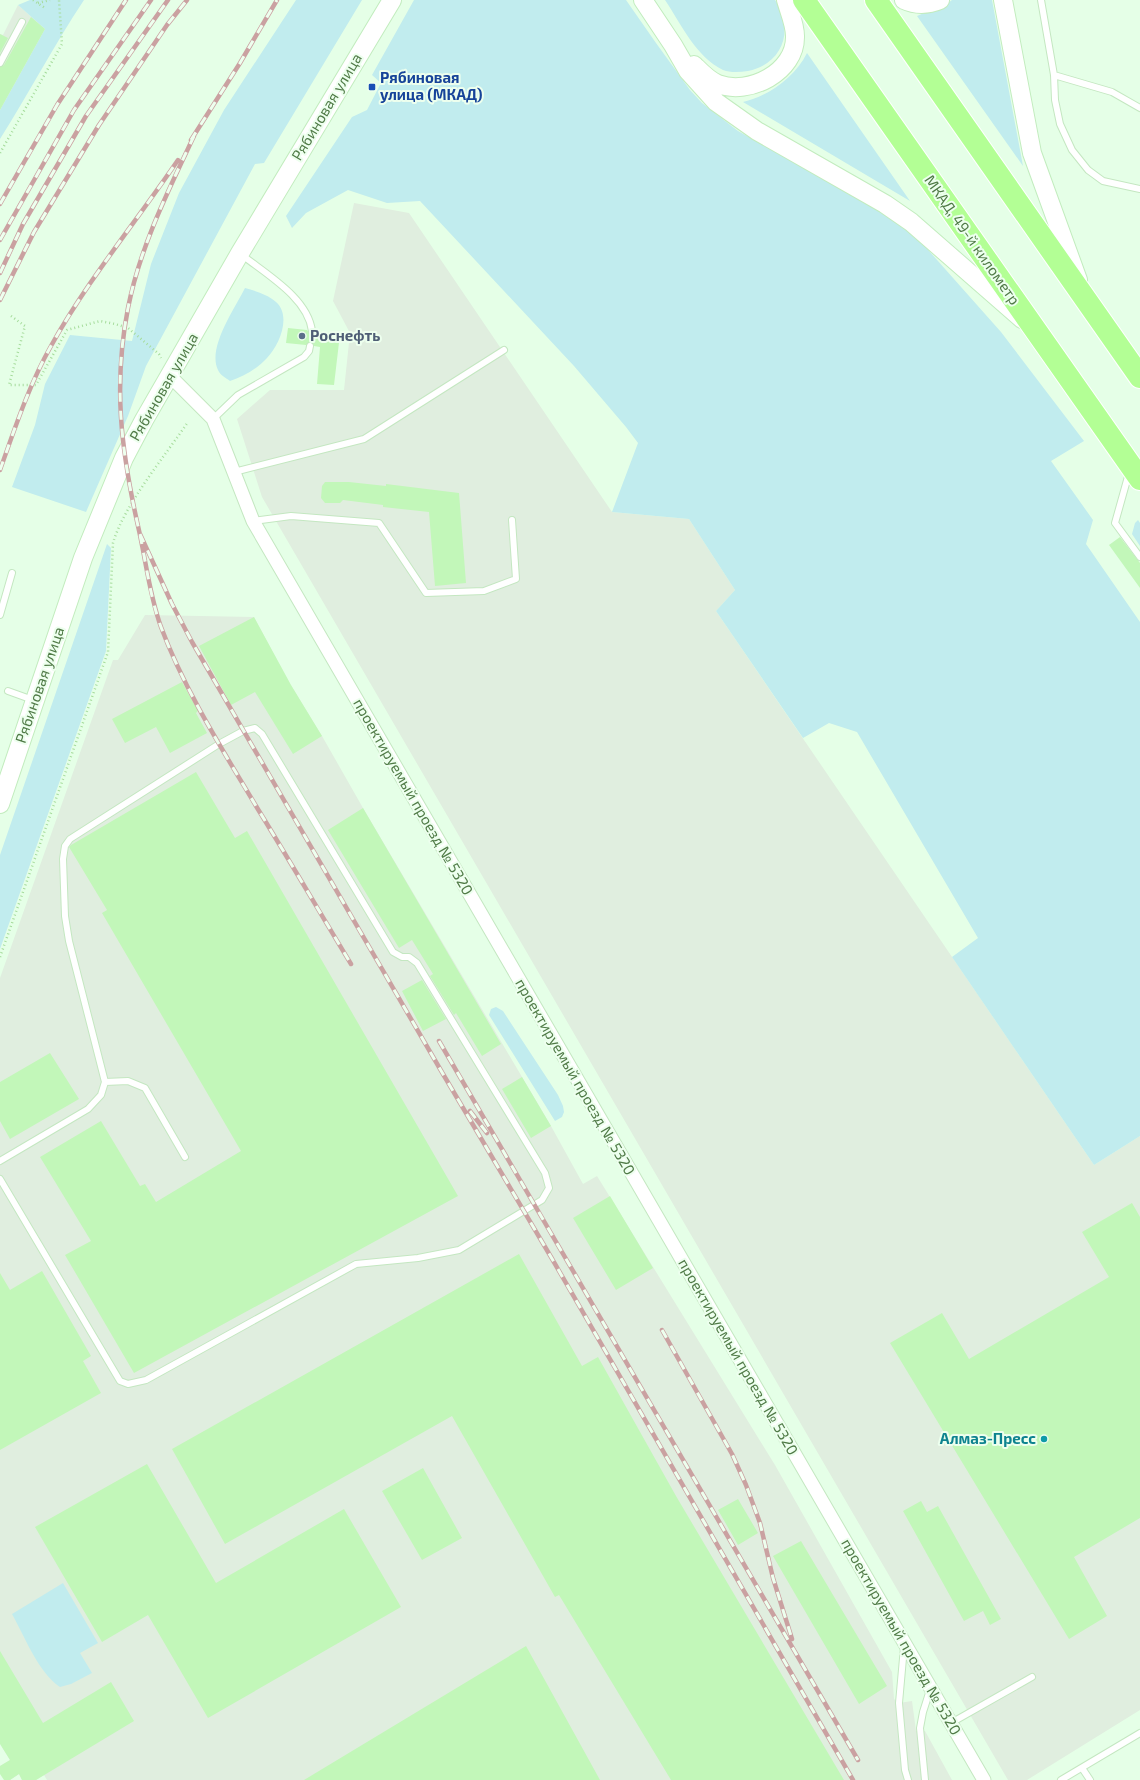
<svg xmlns="http://www.w3.org/2000/svg" width="1140" height="1780" viewBox="0 0 1140 1780" font-family="'Exo 2',sans-serif">
<rect width="100%" height="100%" fill="#e5ffe7"/>
<path fill="#e0eedf" d="M18,5L45,29L0,110V34L3,35Z
M354,203L409,213L612,512L689,519L735,590L716,611L1094,1165L1140,1136V1710L1027,1780H1008L262,497L237,419L270,390H344L350,333L333,301Z
M145,615L254,617L287,679L322,736L363,808L551,1126L583,1184L597,1176L775,1465L892,1672L894,1699L899,1703L912,1701L916,1731H925L952,1780H47L44,1775L36,1780H22L19,1774L10,1780L0,1766L10,1760L2,1747L0,1730V978L113,660H118Z"/>
<path fill="#c1ecee" d="M30,0H84C54,45 29,93 0,139V110L45,29L18,5Z
M296,0H362L264,163L255,164L146,366L128,416L86,512L12,487L35,425L45,384L70,335L132,341L151,264L179,193L224,110Z
M414,0H626L656,43L690,90L702,103L738,131L874,207L903,227L922,243L1001,332L1084,441L1051,461L1093,520L1086,544L1140,622V1136L1094,1165L952,957L978,938L857,732L829,723L803,738L716,611L735,590L689,519L612,512L638,443L626,427L574,366L420,201L387,203L348,190L306,213L292,228L286,216L352,117L367,110L381,83L372,75Z
M665,0H775C795,29 783,64 748,71C740,72 731,73 723,70C696,57 681,24 665,0Z
M952,0H992L1023,166L917,16L948,3Z
M807,53L910,201L743,102C769,96 795,77 807,53Z
M245,288C255,291 267,294 276,302C292,316 279,346 267,358C257,369 243,377 230,381C226,378 220,375 218,370C207,348 235,308 245,288Z
M1138,520L1140,523V546L1132,534L1135,523Z
M107,544L111,548L106,651L0,949V855Z
M496,1007L503,1011L558,1095L563,1106L564,1112L562,1117L555,1121L489,1015L491,1009Z
M63,1583L98,1643L80,1653L92,1673L71,1684L60,1687C38,1672 25,1637 12,1614Z"/>
<path fill="#c2f7b9" d="M31,17L45,29L0,110V67L4,65Z
M0,34L8,38L0,53Z
M288,328L307,330L311,335L315,334L316,331L340,334L334,385L317,384L320,347L314,346L313,343L310,342L306,345L286,343Z
M325,482H349L386,486V484L459,493L466,583L435,586L429,512L383,507V505L343,500L340,503H325L321,498L322,486Z
M1120,537L1140,563V588L1109,545Z
M254,617L291,685L322,736L293,754L255,692L231,705L199,646Z
M182,682L198,711L196,713L207,733L170,753L156,727L125,743L112,719Z
M196,772L235,838L247,831L458,1196L134,1373L65,1255L91,1241L40,1157L101,1121L140,1186L145,1184L156,1202L241,1151L102,913L107,910L69,847L71,845Z
M363,808L501,1044L482,1056L456,1013L454,1015L430,976L433,974L412,940L399,948L328,830Z
M422,980L446,1019L423,1031L402,991Z
M50,1053L79,1099L10,1139L0,1121V1082Z
M522,1077L551,1126L531,1138L502,1089Z
M610,1196L653,1268L616,1290L573,1218Z
M1132,1203L1140,1217V1518L1074,1557L1107,1616L1069,1639L890,1343L942,1313L969,1359L1109,1277L1082,1232Z
M519,1254L582,1366L598,1357L676,1496L844,1780H671L559,1595L555,1597L452,1416L225,1544L172,1449Z
M42,1271L91,1356L83,1361L101,1393L0,1450V1273L10,1290Z
M147,1464L216,1583L344,1509L401,1607L208,1718L148,1615L102,1642L35,1527Z
M423,1468L462,1538L422,1560L382,1491Z
M738,1499L758,1533L738,1545L718,1510Z
M921,1501L927,1512L938,1506L1001,1619L990,1625L983,1611L964,1621L903,1511Z
M801,1541L887,1686L859,1704L773,1556Z
M526,1646L600,1780H304Z
M0,1651L43,1723L111,1682L134,1721L36,1780H22L19,1774L10,1780H4L0,1774V1766L10,1760L0,1744Z"/>
<g fill="none" stroke-linecap="round" stroke-linejoin="round">
<defs>
<path id="lane" d="M1041,0L1054,75L1055,100L1060,124L1072,150L1088,170L1103,181L1140,189
M0,63L22,22
M1054,75L1112,92L1140,108
M242,255C266,274 308,298 312,331
M213,419L238,395L304,357L309,351L310,346
M234,472L364,439L504,350
M1129,473L1115,523L1140,557
M253,521L291,516L379,523L426,593L484,591L516,579L512,520
M0,615L12,573
M8,691L33,700
M105,1082L128,1081L145,1088L185,1157
M0,1161L88,1109L101,1095L105,1082L69,941L65,916L63,859L65,846L70,839L219,744L243,731L255,728L262,734L393,952L402,957H409L417,963L545,1173L549,1188L542,1200L459,1250L418,1258L356,1264L146,1380L128,1384L120,1381L0,1179
M904,1647L899,1703L905,1770L908,1780
M951,1723L1032,1677
M1082,1768L1090,1780
M925,1780L920,1728L923,1712L930,1690
M1061,1780L1140,1733"/>
<path id="street" d="M170,376L213,419L253,521L984,1780"/>
<path id="secondary" d="M643,0L673,45L688,71L716,102L757,131L885,204L911,222L1022,319
M904,0C915,5 928,5 940,0
M1003,0L1032,153L1078,280
M694,65C701,72 708,80 718,84C749,96 796,72 795,36C795,24 789,11 786,0
M0,804L83,558L124,458L144,420L240,253L392,0"/>
<path id="highway" d="M804,0L1140,479
M876,0L1140,377"/>
</defs>
<use href="#lane" stroke="#c4e7c1" stroke-width="8"/>
<use href="#street" stroke="#c4e7c1" stroke-width="15"/>
<use href="#secondary" stroke="#c2ecbe" stroke-width="20"/>
<use href="#highway" stroke="#fff" stroke-width="24"/>
<path stroke="#a6dc9c" stroke-width="2.5" stroke-dasharray="1 3" stroke-linecap="butt" d="M33,0L45,8
M38,3L50,0
M0,153L62,44L59,0
M11,316L25,326L9,385H36L67,330L100,321L115,324L128,328L159,354L161,358
M0,957L108,652L113,543C124,505 165,456 188,422"/>
<use href="#lane" stroke="#fff" stroke-width="6"/>
<use href="#street" stroke="#fff" stroke-width="13"/>
<use href="#secondary" stroke="#fff" stroke-width="18"/>
<use href="#highway" stroke="#b3ff95" stroke-width="22"/>
<defs>
<path id="rail" d="M194,136C168,191 140,247 128,308C113,385 121,450 138,526C146,560 149,594 161,627C184,689 222,749 256,806C288,858 319,911 351,964
M191,140L240,63L277,0
M0,204L57,105L126,0
M0,240L74,110L151,0
M0,273L23,224L86,116L168,0
M0,300L34,232L99,125L167,25L187,0
M0,470C15,428 29,385 51,346C87,281 136,222 178,160
M140,534L172,604L192,642L443,1074L551,1257L853,1780
M439,1041L858,1760
M470,1111L487,1133
M662,1330L732,1454L746,1485L760,1523L773,1578L792,1639"/>
</defs>
<use href="#rail" stroke="#caa1a1" stroke-width="4.5"/>
<use href="#rail" stroke="#edffee" stroke-width="3" stroke-dasharray="9" stroke-linecap="butt"/>
</g>
<rect fill="#1a4fb4" stroke="#edffee" stroke-width="1.5" x="368" y="83" width="8" height="8" rx="2"/>
<circle fill="#5c6f8a" stroke="#edffee" stroke-width="1.5" cx="302" cy="336" r="4"/>
<circle fill="#0f9aa8" stroke="#edffee" stroke-width="1.5" cx="1044" cy="1439" r="4"/>
<g text-anchor="middle" stroke-width="4" stroke-linejoin="round" paint-order="stroke">
<g font-size="15" font-weight="bold" fill="#164399" stroke="#edffee" text-anchor="start">
<text x="380" y="83">Рябиновая<tspan x="380" dy="17">улица (МКАД)</tspan></text>
</g>
<g font-size="15" fill="#507b47" stroke="#edffee">
<text transform="translate(327 107) rotate(-59)" y="5">Рябиновая улица</text>
<text transform="translate(972 240) rotate(55)" y="5">МКАД, 49-й километр</text>
<text transform="translate(164 387) rotate(-60)" y="5">Рябиновая улица</text>
<text transform="translate(40 685) rotate(-71)" y="5">Рябиновая улица</text>
<text transform="translate(413 797) rotate(60)" y="5">проектируемый проезд № 5320</text>
<text transform="translate(575 1077) rotate(60)" y="5">проектируемый проезд № 5320</text>
<text transform="translate(738 1357) rotate(60)" y="5">проектируемый проезд № 5320</text>
<text transform="translate(901 1637) rotate(60)" y="5">проектируемый проезд № 5320</text>
</g>
<g font-size="15" font-weight="bold" fill="#4e5e75" stroke="#edffee" text-anchor="start">
<text x="310" y="341">Роснефть</text>
</g>
<g font-size="15" font-weight="bold" fill="#0d838f" stroke="#edffee" text-anchor="end">
<text x="1036" y="1444">Алмаз-Пресс</text>
</g>
</g>
</svg>
